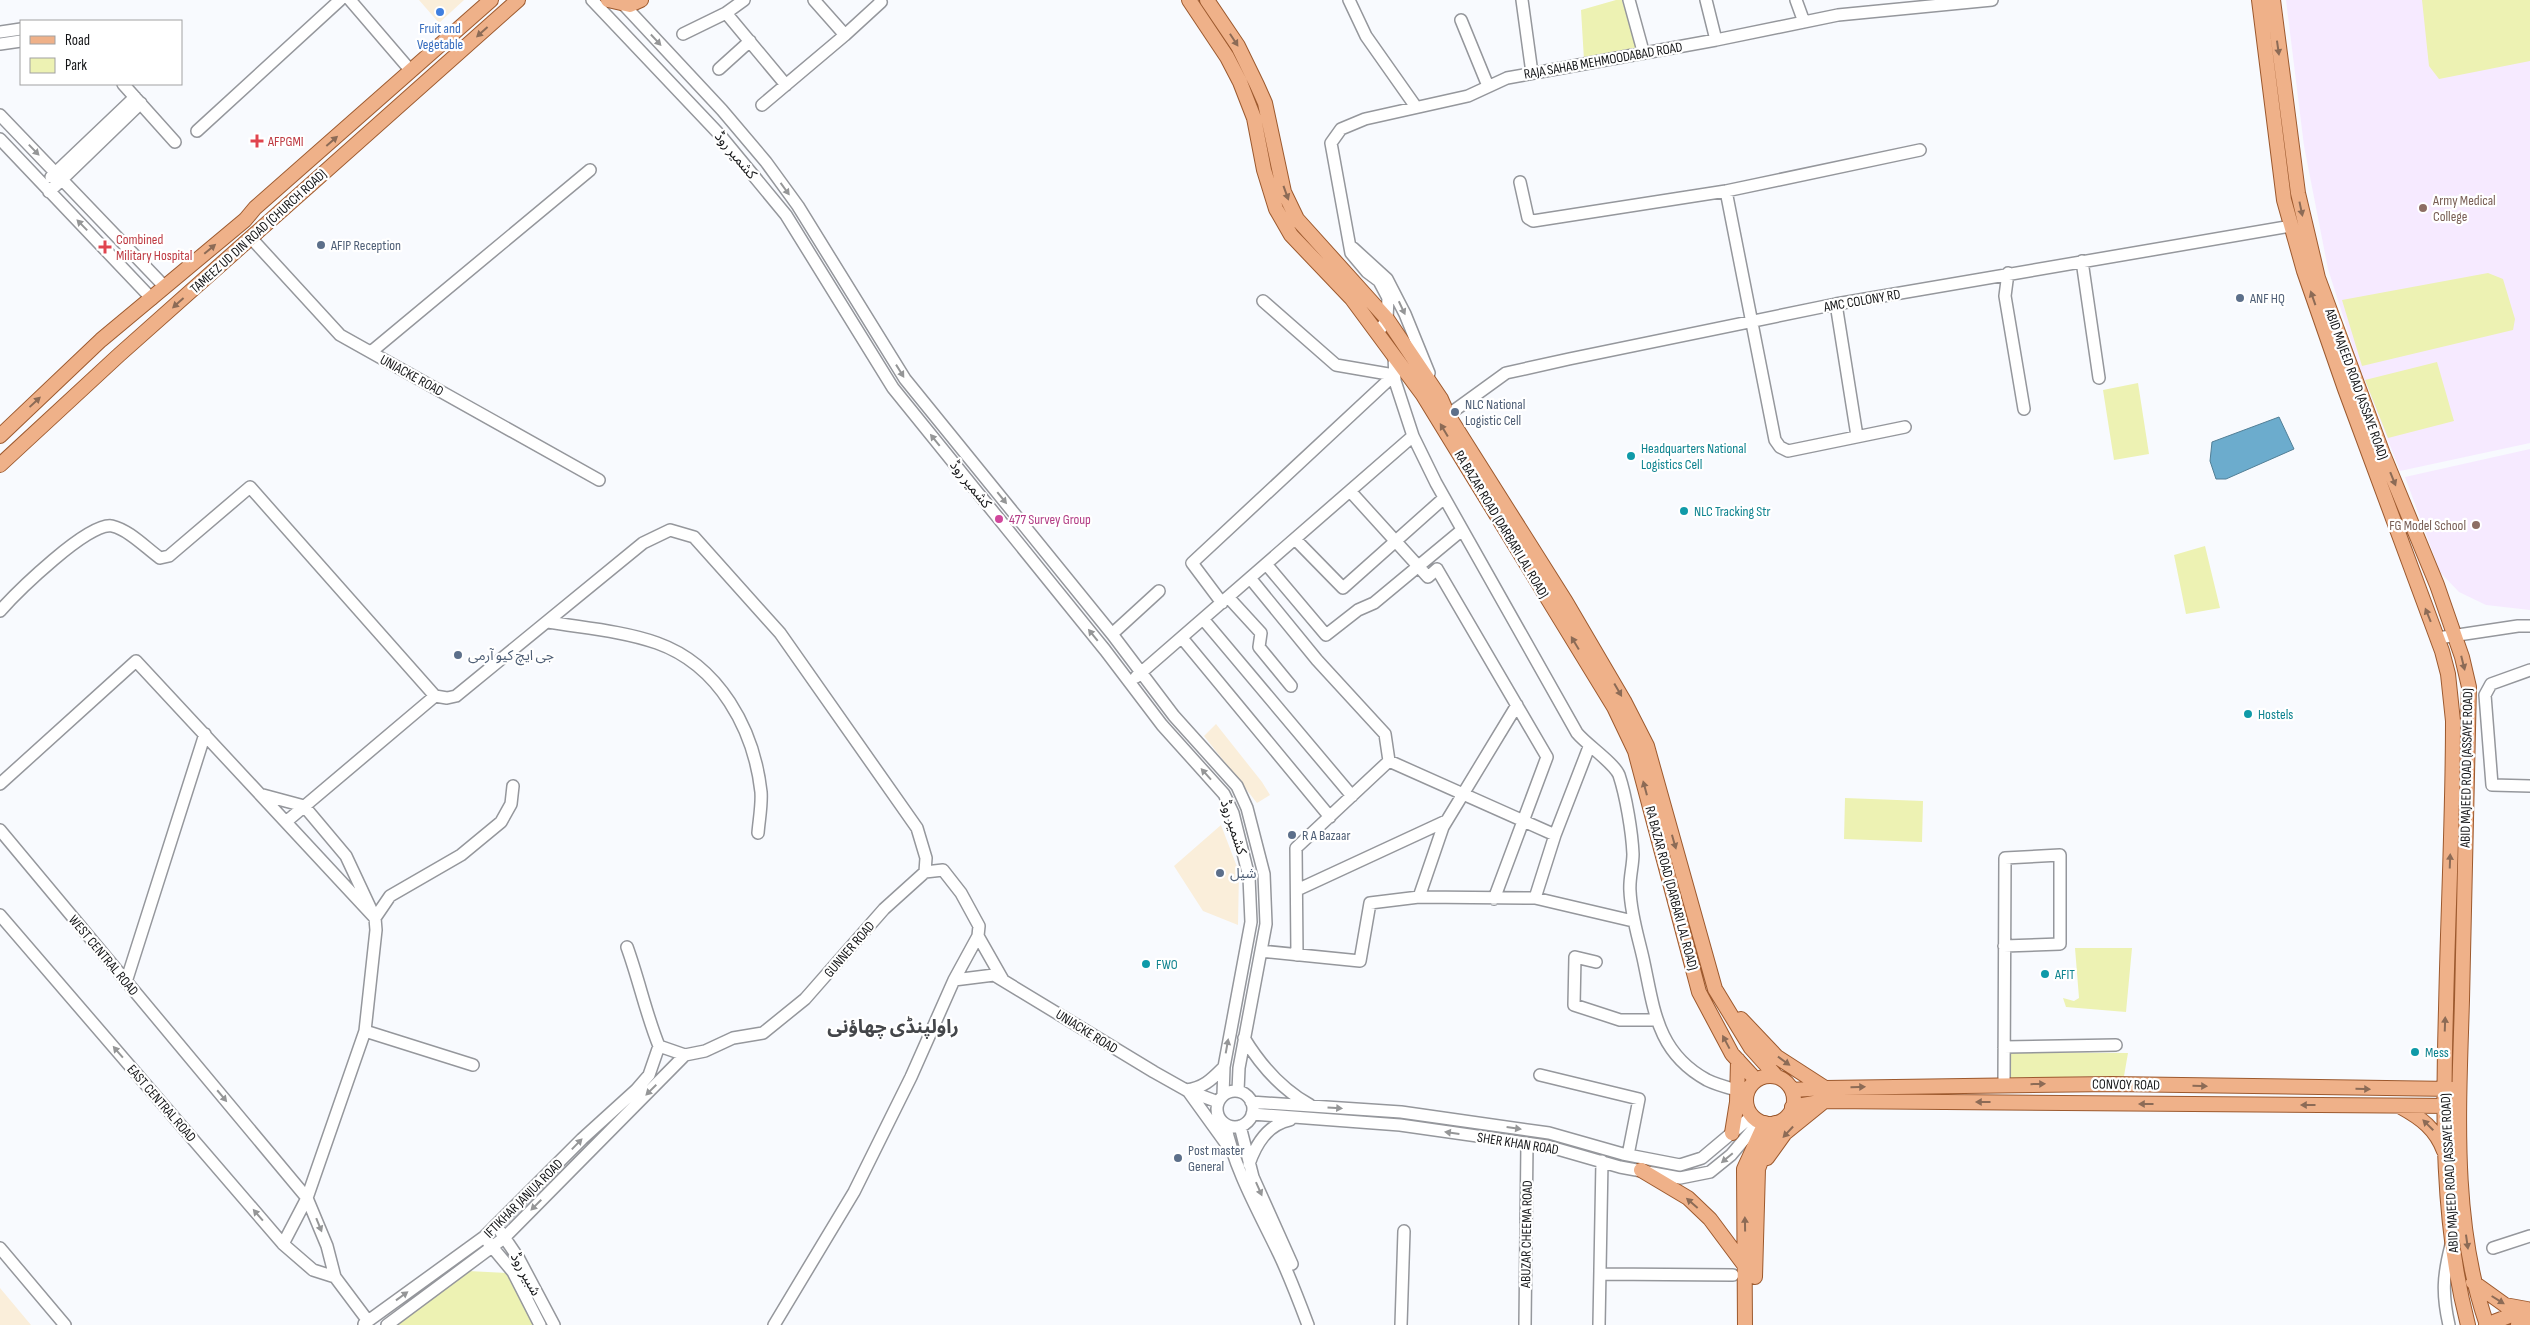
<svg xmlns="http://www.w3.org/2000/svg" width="2530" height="1325" viewBox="0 0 2530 1325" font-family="'Sofia Sans Condensed','Noto Sans Arabic',sans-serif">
<rect width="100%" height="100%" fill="#f8fafe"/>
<path fill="#faeeda" d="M419,0H464L439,23Z
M1216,724L1262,782L1270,795L1257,803L1204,736Z
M1221,825L1239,872L1238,925L1203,911L1174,866Z
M0,1288L31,1325H0Z"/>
<path fill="#f6eaff" d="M2286,0H2530V443L2400,471L2359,366L2328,269L2304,146Z
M2530,449V610L2486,605L2459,592L2440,572L2405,477Z"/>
<path fill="#edf2b3" d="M1616,0H1622L1637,49L1584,60L1581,10Z
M2422,0H2530V61L2439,79L2429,66Z
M2488,273L2503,279L2515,319L2513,330L2362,366L2342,300Z
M2437,362L2454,421L2388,438L2365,380Z
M2138,383L2149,454L2114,460L2103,390Z
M2205,546L2220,608L2186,614L2174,555Z
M1845,798L1923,801L1922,842L1844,839Z
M2075,948H2132L2126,1012L2066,1007L2063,998L2074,1001L2079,998Z
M2004,1052L2128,1053L2124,1076L2006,1078Z
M468,1271L507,1273L533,1325H397Z"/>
<path fill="#6caccd" stroke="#527f96" d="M2279,417L2294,449L2226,479H2216L2210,461L2212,442Z"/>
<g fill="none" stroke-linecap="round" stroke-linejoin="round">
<defs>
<path id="minor" d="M350,0L411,71
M592,0L720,135L786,215L893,388L1105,650L1162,725L1224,794L1233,813L1249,877L1251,922L1224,1067L1223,1095
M1349,0L1366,36L1416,107
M1522,0L1532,73
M1629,0L1643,51
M1706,0L1716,40
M1796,0L1804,22
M623,4L722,110L766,162L798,206L905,379L1112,634L1174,716L1237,786L1247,808L1264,874L1266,924L1239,1068L1238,1091
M726,13L744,0
M1461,20L1488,86
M0,32L21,29
M683,34L726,13L786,85
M845,35L881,2L880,0
M0,44L21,41
M719,69L750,41
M123,84L175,142
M762,105L845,35L814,0
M0,115L165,287
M197,131L340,0
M0,139L152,299
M51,177L135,97
M1520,182L1528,218L1533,221L1726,191L1920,150
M1726,191L1775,440L1780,447L1788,451L1905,427
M49,192L141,103
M251,238L340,335L599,480
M1353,248L1387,279L1405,314L1429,373
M2082,261L2099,378
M2008,273L2005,296L2024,409
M1263,301L1336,365L1394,375
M1836,304L1857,436
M1378,333L1387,319L1388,298L1379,281L1367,272L1351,253L1331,143L1341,129L1365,119L1468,96L1507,78L1716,40L1838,15L1992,0
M371,352L590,170
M1448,415L1506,373L1569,359L1836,304L2291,226
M1413,436L1436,483L1577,733C1587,745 1614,763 1619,775C1626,796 1632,832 1633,854C1633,866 1629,879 1630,891C1631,915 1638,936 1643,958C1654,1008 1656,1052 1707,1080C1719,1086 1734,1089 1747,1093
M1350,491L1428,577L1437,569L1547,757L1494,899
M1295,539L1343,588L1444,498
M1266,564L1326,635L1358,610L1374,603L1462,530
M1250,578L1317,660L1385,734L1389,761
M1228,597L1261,633L1259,647L1291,686
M1222,603L1192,563L1394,375
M0,611C16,593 89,521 112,526C129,530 145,547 160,558L169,556L250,487L435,696L447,698L456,696L643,543L670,530L694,537L780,633L917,828L926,858L925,872
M1203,619L1352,796
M548,622C584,628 623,631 657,643C719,665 754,729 761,792C762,805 759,820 758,833
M1112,634L1159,591
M1182,638L1330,817
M2438,638L2518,626H2530
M2530,670L2491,684L2485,695L2492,785L2530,786
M1136,677L1413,436L1395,381L1394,355
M0,784L136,661L375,918
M263,795L304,806L346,856L375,918L376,930L365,1031L307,1198L283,1244
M287,821L435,696
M0,830L307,1198L327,1246L335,1277L368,1321
M1297,890L1446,821
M1419,897L1443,827L1517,705
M1535,898L1555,835L1589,747
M0,915L283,1244L313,1270L335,1277
M375,918L390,896L461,855L501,822L511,804L513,786
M978,936L1003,980
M627,947C639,980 646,1014 659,1046L685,1055
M1261,951L1360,961L1370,903L1419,897L1535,898L1633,921
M1297,955L1296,848L1389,761L1555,835
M1596,962L1575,957L1574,1005L1620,1020H1657
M954,980L994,975L1154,1072L1186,1090L1218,1102
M126,982L205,734
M365,1031L473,1065
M1244,1038C1261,1066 1281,1089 1310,1105
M2004,1047L2116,1045
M1540,1075L1639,1099L1628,1155
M2004,1085L2005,858L2060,855V944L2004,946
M1186,1090C1204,1088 1212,1079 1224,1067
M1188,1091L1227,1145
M1217 1109a18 18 0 1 1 36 0a18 18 0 1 1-36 0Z
M1251,1102L1401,1112L1549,1133L1623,1154L1680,1165L1702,1158L1752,1116
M1252,1114L1400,1125L1547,1146L1620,1167L1680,1178L1710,1172L1731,1155L1759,1122
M1225,1124C1235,1171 1259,1212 1279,1254C1290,1277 1299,1301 1308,1325
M1240,1126L1253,1177L1292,1264
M1249,1164C1256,1144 1267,1125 1290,1120
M500,1231L519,1259L554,1325
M488,1242L513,1272L540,1325
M0,1248L65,1325
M2493,1248L2530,1236
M1600,1274L1733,1275
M364,1324L484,1237L582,1139L636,1090L649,1075L659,1046
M387,1325L504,1238L685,1055L705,1051L733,1038L763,1033L805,999L884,909L925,872L943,870L961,893L979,926L978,936L954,980L911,1077L854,1192L774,1325
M1401,1325L1404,1231
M1525,1325L1527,1143
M1599,1325L1602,1161
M2449,1325C2442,1294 2443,1276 2451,1245"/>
<path id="major" d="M608,0L630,5L641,0
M1189,0L1227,57L1240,82L1254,118L1264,170L1276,209L1291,235L1352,299L1423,395L1614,707L1635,751L1699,992L1732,1054L1756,1080
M1207,0L1238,46L1257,85L1265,103L1284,192L1297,219L1387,319L1441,399L1448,415L1566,602L1624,701L1647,746L1715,989L1751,1048L1777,1077
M2259,0L2284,200L2304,271L2345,389L2442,651L2448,674L2453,721C2453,817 2448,913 2446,1009C2443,1114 2441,1222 2468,1325
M2273,0L2298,193L2318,278L2383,454L2437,585L2462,657L2469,687C2466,791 2464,895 2462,1000C2459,1107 2451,1222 2487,1325
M0,436L101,340L245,220L255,208L491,0
M0,465L119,355L518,0
M1741,1019L1777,1057L1825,1088
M1746 1100a24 24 0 1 1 48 0a24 24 0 1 1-48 0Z
M1792,1090L1825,1088L2112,1084L2453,1089
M1792,1107L1825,1101L2454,1106
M2401,1107C2421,1118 2436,1129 2444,1151
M1732,1133L1737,1102L1738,1060
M1767,1158L1785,1133L1822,1103
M1641,1170L1688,1198L1710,1219L1745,1266
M1755,1277L1758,1169L1775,1123
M2473,1282L2505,1305L2527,1309
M1745,1325L1744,1169L1765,1123
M2486,1325L2527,1309
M2518,1325L2530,1321"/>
</defs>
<use href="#minor" stroke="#95979c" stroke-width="14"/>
<use href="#major" stroke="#9c592e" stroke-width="16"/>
<use href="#minor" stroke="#fff" stroke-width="11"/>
<use href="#major" stroke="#efb189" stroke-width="14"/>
</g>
<defs><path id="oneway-solid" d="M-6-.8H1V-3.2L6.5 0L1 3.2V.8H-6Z" transform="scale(1.25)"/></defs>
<g fill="#8c6b56">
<use href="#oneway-solid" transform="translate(482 32) rotate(138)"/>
<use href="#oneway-solid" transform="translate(1234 40) rotate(57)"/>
<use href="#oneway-solid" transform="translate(2278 48) rotate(82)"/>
<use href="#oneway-solid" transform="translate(332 141) rotate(-41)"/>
<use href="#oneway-solid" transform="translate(1286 193) rotate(70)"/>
<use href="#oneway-solid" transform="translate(2301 209) rotate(78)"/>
<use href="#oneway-solid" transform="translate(210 249) rotate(-40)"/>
<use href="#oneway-solid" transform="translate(2313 298) rotate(-109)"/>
<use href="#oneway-solid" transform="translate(178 303) rotate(138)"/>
<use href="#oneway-solid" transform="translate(35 402) rotate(-43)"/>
<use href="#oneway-solid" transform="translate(1444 430) rotate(-121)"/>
<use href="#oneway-solid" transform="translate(2393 479) rotate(68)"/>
<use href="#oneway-solid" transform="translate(2428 615) rotate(-112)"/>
<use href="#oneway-solid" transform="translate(1575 643) rotate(-121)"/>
<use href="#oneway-solid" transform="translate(2463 663) rotate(76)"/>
<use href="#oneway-solid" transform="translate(1618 690) rotate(60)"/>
<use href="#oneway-solid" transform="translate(1645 788) rotate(-105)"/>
<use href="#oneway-solid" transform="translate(1674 842) rotate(74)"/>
<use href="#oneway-solid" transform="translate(2450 861) rotate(-88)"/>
<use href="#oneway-solid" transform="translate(2445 1024) rotate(-88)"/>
<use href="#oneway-solid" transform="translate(1726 1042) rotate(-118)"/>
<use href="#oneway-solid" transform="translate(1784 1061) rotate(36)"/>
<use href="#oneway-solid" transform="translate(2038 1084) rotate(-1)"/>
<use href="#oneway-solid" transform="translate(2200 1086) rotate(1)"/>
<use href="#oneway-solid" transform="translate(1858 1087) rotate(-1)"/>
<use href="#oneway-solid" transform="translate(2363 1089) rotate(1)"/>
<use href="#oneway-solid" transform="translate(1983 1102) rotate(-180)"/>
<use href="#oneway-solid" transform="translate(2146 1104) rotate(-180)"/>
<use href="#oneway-solid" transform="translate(2308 1105) rotate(-180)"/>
<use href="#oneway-solid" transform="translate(2428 1125) rotate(-135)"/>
<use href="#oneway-solid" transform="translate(1788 1132) rotate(133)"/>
<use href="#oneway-solid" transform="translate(1692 1203) rotate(-139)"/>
<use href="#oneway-solid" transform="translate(1745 1224) rotate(-91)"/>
<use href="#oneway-solid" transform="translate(2467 1242) rotate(82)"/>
<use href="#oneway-solid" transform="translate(2498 1300) rotate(32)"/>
</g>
<g fill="#959697">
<use href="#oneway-solid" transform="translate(656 40) rotate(47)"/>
<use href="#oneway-solid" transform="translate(34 150) rotate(46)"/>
<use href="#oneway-solid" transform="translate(785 189) rotate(54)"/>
<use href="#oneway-solid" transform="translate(82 225) rotate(-134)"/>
<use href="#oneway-solid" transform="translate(1402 308) rotate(65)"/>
<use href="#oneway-solid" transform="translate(900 371) rotate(58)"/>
<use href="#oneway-solid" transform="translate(935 440) rotate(-129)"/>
<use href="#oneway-solid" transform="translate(1002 498) rotate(51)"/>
<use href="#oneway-solid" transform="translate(1093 635) rotate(-129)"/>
<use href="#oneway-solid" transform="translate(1206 774) rotate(-132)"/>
<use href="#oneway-solid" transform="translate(1227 1046) rotate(-80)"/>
<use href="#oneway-solid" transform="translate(118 1052) rotate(-131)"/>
<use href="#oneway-solid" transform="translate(651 1090) rotate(135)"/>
<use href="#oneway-solid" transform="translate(222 1096) rotate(50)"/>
<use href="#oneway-solid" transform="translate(1335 1108) rotate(4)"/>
<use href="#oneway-solid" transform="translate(1514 1128) rotate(8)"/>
<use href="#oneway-solid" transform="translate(1452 1133) rotate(-172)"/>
<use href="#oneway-solid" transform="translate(577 1144) rotate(-46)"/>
<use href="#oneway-solid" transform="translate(1727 1158) rotate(140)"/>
<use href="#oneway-solid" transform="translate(1259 1189) rotate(66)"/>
<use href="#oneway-solid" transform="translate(536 1205) rotate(135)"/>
<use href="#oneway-solid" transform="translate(258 1215) rotate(-131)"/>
<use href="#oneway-solid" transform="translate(319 1225) rotate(68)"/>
<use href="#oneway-solid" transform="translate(402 1296) rotate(-36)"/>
</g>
<circle fill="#3f7fe0" stroke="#fff" stroke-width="2" cx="440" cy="12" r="5"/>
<g fill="#e0444e" stroke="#fff" stroke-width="2">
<path d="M254.5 133.5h5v5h5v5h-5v5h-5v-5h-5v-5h5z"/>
<path d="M102.5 239.5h5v5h5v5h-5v5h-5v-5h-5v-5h5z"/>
</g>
<g fill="#8d6e63" stroke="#fff" stroke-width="2">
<circle cx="2423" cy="208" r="5"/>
<circle cx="2476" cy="525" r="5"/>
</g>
<g fill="#5c6f8a" stroke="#fff" stroke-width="2">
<circle cx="321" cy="245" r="5"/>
<circle cx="2240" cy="298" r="5"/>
<circle cx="1455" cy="412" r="5"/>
<circle cx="458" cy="655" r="5"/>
<circle cx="1292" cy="835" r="5"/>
<circle cx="1220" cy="873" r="5"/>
<circle cx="1178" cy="1158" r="5"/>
</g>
<g fill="#0f9aa8" stroke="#fff" stroke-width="2">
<circle cx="1631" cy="456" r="5"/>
<circle cx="1684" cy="511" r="5"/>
<circle cx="2248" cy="714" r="5"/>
<circle cx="1146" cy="964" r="5"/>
<circle cx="2045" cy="974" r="5"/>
<circle cx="2415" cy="1052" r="5"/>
</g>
<circle fill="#d1479c" stroke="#fff" stroke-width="2" cx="999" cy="519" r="5"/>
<g text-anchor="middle" stroke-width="4.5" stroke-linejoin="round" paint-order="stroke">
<g font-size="14" fill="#366cbe" stroke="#fff">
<text x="440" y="33">Fruit and<tspan x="440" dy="16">Vegetable</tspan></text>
</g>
<g font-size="14" fill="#141517" stroke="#fff">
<text transform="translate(1603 60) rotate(-10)" y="5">RAJA SAHAB MEHMOODABAD ROAD</text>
<text transform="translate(736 155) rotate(50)" y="5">کشمیر روڈ</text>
<text transform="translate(258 231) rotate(-42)" y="5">TAMEEZ UD DIN ROAD (CHURCH ROAD)</text>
<text transform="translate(1862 300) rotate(-10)" y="5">AMC COLONY RD</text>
<text transform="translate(412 375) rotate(29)" y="5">UNIACKE ROAD</text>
<text transform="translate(2357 384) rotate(70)" y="5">ABID MAJEED ROAD (ASSAYE ROAD)</text>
<text transform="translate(971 484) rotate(51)" y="5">کشمیر روڈ</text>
<text transform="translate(1502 524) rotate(59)" y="5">RA BAZAR ROAD (DARBARI LAL ROAD)</text>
<text transform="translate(2466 768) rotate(-89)" y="5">ABID MAJEED ROAD (ASSAYE ROAD)</text>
<text transform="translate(1234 827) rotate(72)" y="5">کشمیر روڈ</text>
<text transform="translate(1672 888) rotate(75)" y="5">RA BAZAR ROAD (DARBARI LAL ROAD)</text>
<text transform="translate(849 949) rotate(-49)" y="5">GUNNER ROAD</text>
<text transform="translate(104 955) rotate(50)" y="5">WEST CENTRAL ROAD</text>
<text transform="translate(1087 1031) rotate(32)" y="5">UNIACKE ROAD</text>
<text transform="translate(2126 1084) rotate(1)" y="5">CONVOY ROAD</text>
<text transform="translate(162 1103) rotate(49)" y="5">EAST CENTRAL ROAD</text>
<text transform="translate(1518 1143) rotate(9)" y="5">SHER KHAN ROAD</text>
<text transform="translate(2449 1173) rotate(-93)" y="5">ABID MAJEED ROAD (ASSAYE ROAD)</text>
<text transform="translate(523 1198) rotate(-45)" y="5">IFTIKHAR JANJUA ROAD</text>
<text transform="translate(1526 1234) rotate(-89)" y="5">ABUZAR CHEEMA ROAD</text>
<text transform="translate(526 1274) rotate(61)" y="5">شبیر روڈ</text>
</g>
<g font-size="14" fill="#be3a42" stroke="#fff" text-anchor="start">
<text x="268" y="146">AFPGMI</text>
<text x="116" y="244">Combined<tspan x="116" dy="16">Military Hospital</tspan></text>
</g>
<g font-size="14" fill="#785e54" stroke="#fff" text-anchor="start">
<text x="2433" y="205">Army Medical<tspan x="2433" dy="16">College</tspan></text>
<text x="2466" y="530" text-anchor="end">FG Model School</text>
</g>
<g font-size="14" fill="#4e5e75" stroke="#fff" text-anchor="start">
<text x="331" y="250">AFIP Reception</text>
<text x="2250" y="303">ANF HQ</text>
<text x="1465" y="409">NLC National<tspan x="1465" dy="16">Logistic Cell</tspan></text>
<text x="468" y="660">جی ایچ کیو آرمی</text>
<text x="1302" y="840">R A Bazaar</text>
<text x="1230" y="878">شیل</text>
<text x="1188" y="1155">Post master<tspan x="1188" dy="16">General</tspan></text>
</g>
<g font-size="14" fill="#0d838f" stroke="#fff" text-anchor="start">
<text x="1641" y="453">Headquarters National<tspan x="1641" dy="16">Logistics Cell</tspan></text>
<text x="1694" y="516">NLC Tracking Str</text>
<text x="2258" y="719">Hostels</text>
<text x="1156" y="969">FWO</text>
<text x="2055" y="979">AFIT</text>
<text x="2425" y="1057">Mess</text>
</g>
<g font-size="14" fill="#b23c85" stroke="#fff" text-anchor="start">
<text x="1009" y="524">477 Survey Group</text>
</g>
<g font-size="19" font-weight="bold" fill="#44464a" stroke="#fff">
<text x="893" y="1033">راولپنڈی چھاؤنی</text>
</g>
</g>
<rect x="20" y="20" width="162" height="65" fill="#ffffff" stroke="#a1a1a2"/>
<rect x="30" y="36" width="25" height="8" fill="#efb189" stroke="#a1a1a2"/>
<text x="65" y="45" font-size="15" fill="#141517">Road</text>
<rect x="30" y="58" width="25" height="15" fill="#edf2b3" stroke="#a1a1a2"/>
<text x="65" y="70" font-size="15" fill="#141517">Park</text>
</svg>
